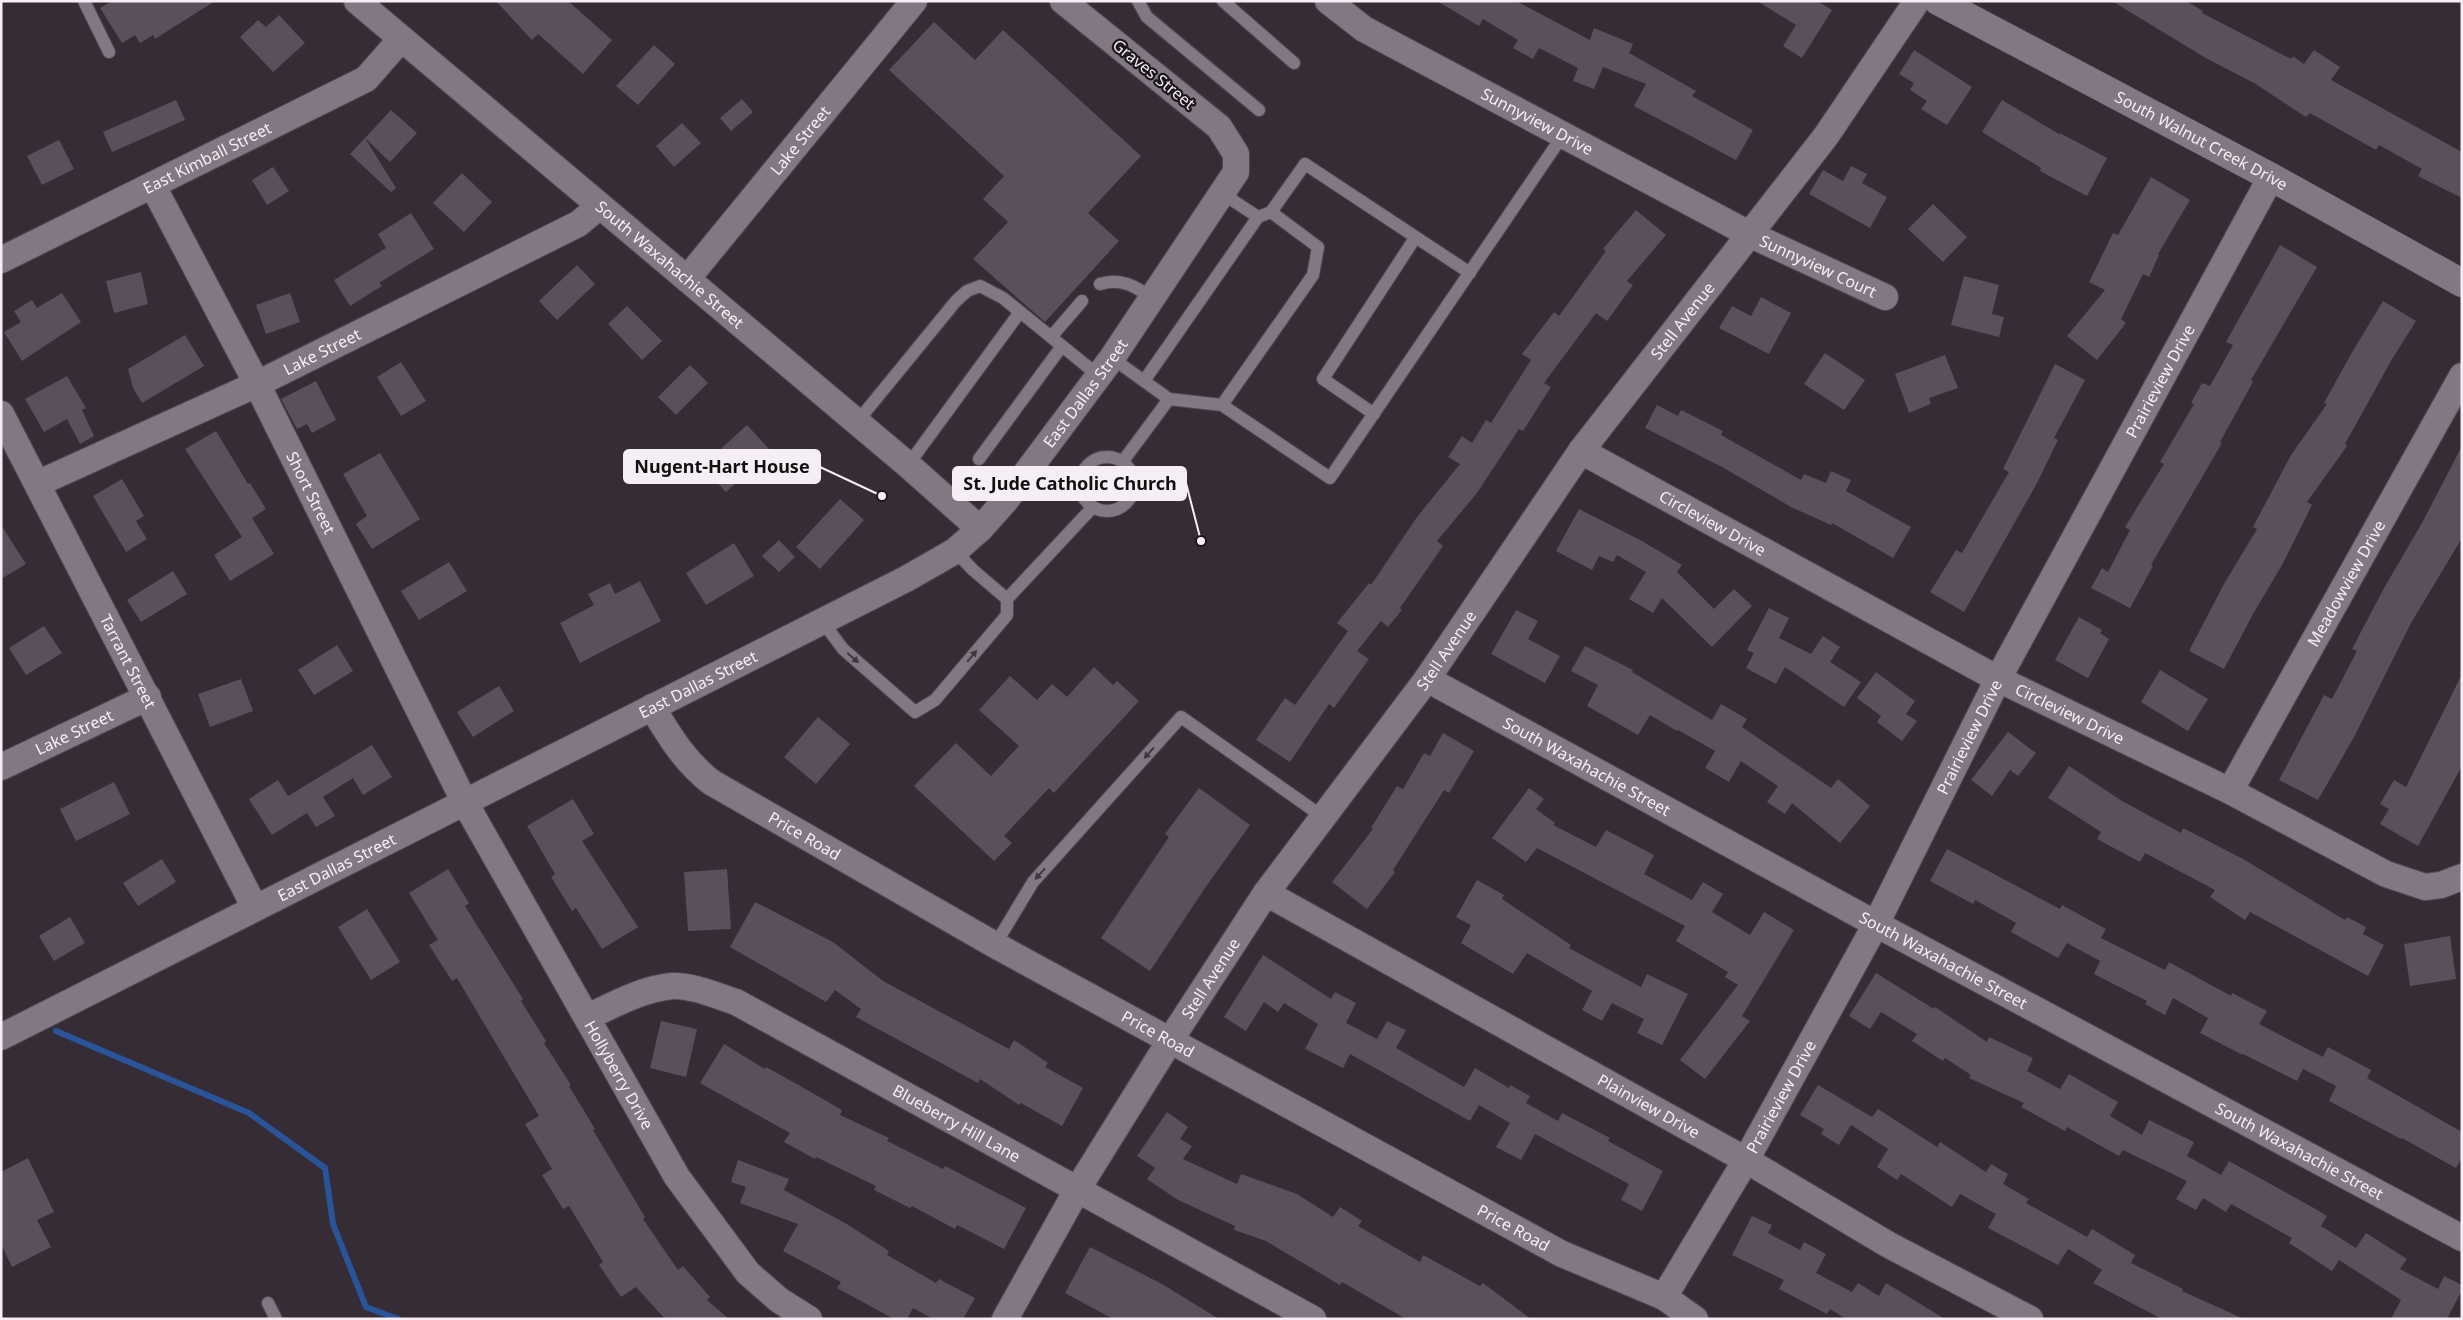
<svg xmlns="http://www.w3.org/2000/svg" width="2463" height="1320" viewBox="0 0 2463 1320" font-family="'Noto Sans',sans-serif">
<rect width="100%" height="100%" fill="#362c36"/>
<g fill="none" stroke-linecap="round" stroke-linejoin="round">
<path stroke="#29549a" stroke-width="6" d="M56,1031L249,1113L325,1168L333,1224L366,1307L398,1319"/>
</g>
<path fill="#5a4f5a" d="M112,1H215L155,39L153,35L140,43L135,35L122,43L100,8Z
M496,1H568L612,40L583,74L538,34L532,40Z
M1437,1H1516L1590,40L1594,28L1633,44L1629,53L1696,91L1692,96L1753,130L1736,160L1634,106L1646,84L1603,67L1594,89L1573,81L1578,68L1539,48L1533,59L1513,48L1518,40L1483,19L1479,26Z
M1757,1H1817L1832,10L1802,58L1783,46L1796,25Z
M2112,1H2186L2203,11L2202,13L2291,59L2293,56L2304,64L2314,50L2340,67L2331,80L2462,152V198L2418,176L2422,169L2379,145L2376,150L2310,113L2306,117L2254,83L2204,57Z
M279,15L305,43L273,72L240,37L258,20L266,27Z
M934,22L975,60L1003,30L1141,156L1088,213L1119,241L1045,322L973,259L1008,222L983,199L1004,176L889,70Z
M654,45L675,64L638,105L616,86Z
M1914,50L1972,87L1947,125L1921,109L1927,101L1910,90L1914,83L1899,74Z
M742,99L753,112L731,131L720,118Z
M176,100L185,120L112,152L103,132Z
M2002,100L2059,134L2060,133L2107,158L2087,196L2040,171L2041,168L1982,132Z
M391,110L417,133L390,162L365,138Z
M682,123L701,143L674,167L656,146Z
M365,138L396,188L391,192L350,154Z
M59,140L74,169L42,185L27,156Z
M1851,166L1867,174L1862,183L1887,197L1870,228L1809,194L1823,170L1843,181Z
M273,167L289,191L267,205L252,180Z
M462,173L492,202L464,232L433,203Z
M2151,177L2190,200L2158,254L2159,255L2149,277L2143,274L2121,319L2126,323L2097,360L2067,336L2105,290L2089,282L2113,233L2118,235Z
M1933,204L1967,237L1943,262L1908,229Z
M1636,210L1666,235L1627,281L1633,285L1607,321L1596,313L1544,383L1551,387L1523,431L1519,429L1477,493L1437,541L1443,546L1400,608L1402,610L1388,627L1381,621L1357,651L1369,659L1334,708L1329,704L1290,762L1256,740L1285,698L1295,705L1348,631L1337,623L1369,583L1371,585L1417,517L1460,464L1448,457L1462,436L1472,443L1486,420L1491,423L1531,360L1522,354L1554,312L1559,316L1606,251L1603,249Z
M411,213L434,249L379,283L382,286L350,306L334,280L386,248L378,234Z
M2280,245L2317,267L2251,380L2253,382L2220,442L2222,443L2151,565L2153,566L2130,608L2091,588L2102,568L2108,572L2130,530L2125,527L2164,464L2160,462L2194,404L2191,403L2202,383L2210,386L2233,345L2226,342Z
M577,265L595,284L557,320L539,301Z
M141,272L148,304L114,313L106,281Z
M1964,276L1999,285L1992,314L2004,317L1999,337L1951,325Z
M62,293L81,322L22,361L4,332L21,322L14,311L32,300L37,308Z
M290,293L300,322L266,334L256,305Z
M1761,297L1791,313L1769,354L1719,328L1732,306L1751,316Z
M2383,301L2416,321L2391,361L2345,444L2347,446L2307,502L2312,505L2282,565L2253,614L2224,669L2189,651L2224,584L2257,529L2253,527L2291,455L2327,404L2324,403L2351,354Z
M627,306L662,341L642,360L608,324Z
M185,335L204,366L142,403L133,388L128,369Z
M1825,353L1865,380L1844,410L1804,384Z
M1945,355L1958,388L1929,398L1931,404L1909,413L1895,374Z
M401,362L426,401L401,416L377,377Z
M2055,364L2085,380L2054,438L2058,440L2036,485L1964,612L1930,592L1956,550L1962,553L2009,472L2003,469Z
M690,365L708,383L676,415L658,397Z
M67,376L86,408L82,410L94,436L80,444L67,419L44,432L25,399Z
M316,381L336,420L312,433L307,424L297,429L281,399Z
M1657,405L1678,416L1681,410L1723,431L1721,435L1801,480L1804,474L1826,483L1831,471L1851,480L1846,491L1911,527L1893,558L1832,523L1831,525L1791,507L1722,467L1645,428Z
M747,425L771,451L726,492L702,466Z
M216,431L248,484L250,483L266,509L252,518L274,554L230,581L214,555L242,537L185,449Z
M2462,446V538L2411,623L2354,737L2318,800L2279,780L2324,695L2332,699L2357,651L2352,649L2384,588L2422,523Z
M380,453L420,519L372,549L356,524L367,516L343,474Z
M122,479L144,516L136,521L147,539L126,552L93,496Z
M840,499L864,520L820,569L796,547Z
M1579,509L1642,541L1682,565L1677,572L1714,609L1734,589L1752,606L1712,647L1662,598L1653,613L1629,599L1646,572L1617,555L1613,562L1599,556L1592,570L1556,551Z
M1,525L26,564L1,579Z
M779,540L795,557L779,572L762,556Z
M734,543L754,576L706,605L686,573Z
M449,562L467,591L419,620L401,591Z
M173,571L187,594L141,622L127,600Z
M640,581L661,621L580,663L560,623L594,605L588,594L610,583L615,594Z
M1769,608L1789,618L1779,638L1811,654L1823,636L1840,647L1830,662L1861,682L1844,707L1785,667L1776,684L1746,668L1754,653L1747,650Z
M1516,610L1538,621L1528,639L1560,656L1545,683L1491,654Z
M2079,617L2102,630L2100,633L2109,639L2088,678L2055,660Z
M44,626L62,653L26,675L9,648Z
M337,645L353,671L314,695L298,670Z
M1585,646L1633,670L1632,672L1712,720L1721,704L1747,719L1742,727L1831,788L1838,779L1870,806L1840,843L1792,803L1785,814L1767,802L1778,786L1741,761L1729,782L1705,768L1715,751L1678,730L1677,731L1650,715L1638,735L1587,706L1598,685L1571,671Z
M1094,667L1113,685L1117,681L1139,701L1054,793L1049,788L1004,836L1012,843L994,861L914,786L956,743L991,776L1019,746L979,710L1010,676L1037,700L1052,684L1067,697Z
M2160,670L2208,699L2188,731L2141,702Z
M1876,672L1915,701L1906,714L1917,721L1902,741L1877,722L1881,716L1857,698Z
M2462,674V766L2418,846L2380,824L2389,809L2380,804L2394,780L2406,787Z
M241,679L253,711L210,727L198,694Z
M499,686L514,711L473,737L457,712Z
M818,717L850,744L816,784L784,757Z
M2008,732L2036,753L2018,776L2010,770L1992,796L1971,780Z
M1443,733L1474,751L1449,793L1444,790L1393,870L1395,872L1367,909L1332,882L1373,829L1371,828L1397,786L1403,789L1424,753L1430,756Z
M372,745L392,777L363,795L353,778L323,797L335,816L316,827L307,813L272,835L249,799L278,780L288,796Z
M2069,766L2122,801L2181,833L2183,828L2243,859L2345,920L2347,917L2366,927L2363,934L2384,945L2368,976L2250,912L2245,920L2210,897L2215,890L2145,853L2140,862L2097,839L2101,832L2048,798Z
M114,782L130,814L76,841L60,809Z
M1199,788L1250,825L1205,888L1150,971L1101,938L1169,837L1165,834Z
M1529,788L1544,799L1536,809L1555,823L1553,825L1596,847L1606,830L1654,855L1644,874L1692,900L1703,882L1723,894L1712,912L1750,935L1764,912L1794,930L1742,1016L1750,1021L1705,1079L1680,1060L1738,985L1725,977L1728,972L1676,941L1685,926L1537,848L1526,862L1492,838Z
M573,799L594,834L582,841L638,927L602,949L576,908L572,911L551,877L555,874L527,826Z
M1947,849L2060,909L2062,905L2106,929L2101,938L2165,970L2169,962L2231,996L2232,993L2267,1011L2259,1024L2323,1057L2328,1047L2371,1070L2367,1078L2462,1132V1158L2456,1168L2402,1138L2401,1139L2329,1101L2336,1086L2303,1069L2297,1081L2243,1054V1055L2200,1033L2208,1018L2173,998L2165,1015L2145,1004L2147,1001L2094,974L2100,961L2067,943L2058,958L2011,932L2016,923L1975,900L1973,904L1930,881Z
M162,859L176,882L138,906L123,883Z
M448,869L469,903L465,906L523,999L521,1001L546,1041L544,1043L571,1085L569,1086L595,1129L593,1130L645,1217L643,1219L678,1270L683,1266L710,1297L707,1300L729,1319H665L636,1287L621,1297L599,1265L603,1262L569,1206L563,1209L542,1175L552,1169L525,1124L539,1116L457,978L452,981L429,945L438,940L409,893Z
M727,869L731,929L688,931L684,872Z
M1477,880L1504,895L1502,899L1571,945L1569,948L1641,987L1647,974L1688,994L1662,1045L1637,1033L1644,1019L1612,1003L1602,1021L1582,1010L1592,991L1527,953L1513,974L1461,943L1471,925L1456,917Z
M755,902L833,942L883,981L1009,1049L1014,1040L1048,1063L1045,1067L1083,1088L1062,1126L1021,1103L1019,1105L980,1079L978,1083L856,1017L861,1009L835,990L826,1002L730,947Z
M367,909L400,962L371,980L338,927Z
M70,917L85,943L54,961L39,936Z
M2450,936L2456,979L2410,986L2404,944Z
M1263,955L1331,999L1335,992L1356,1003L1346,1023L1377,1039L1387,1021L1406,1030L1396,1048L1464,1087L1475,1068L1509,1088L1510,1085L1530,1096L1526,1103L1558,1121L1562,1113L1610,1138L1608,1141L1663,1171L1642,1211L1621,1200L1629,1184L1535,1134L1521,1160L1496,1147L1510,1123L1479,1105L1470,1121L1350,1054L1343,1068L1305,1049L1318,1024L1284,1003L1278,1012L1264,1002L1246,1031L1224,1017Z
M1876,973L1934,1009L1935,1007L1987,1042L1989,1037L2033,1058L2027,1071L2060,1089L2069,1074L2118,1102L2110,1116L2142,1135L2149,1120L2194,1142L2187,1156L2221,1175L2229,1161L2312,1207L2327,1216L2321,1226L2356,1248L2366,1233L2407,1259L2400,1269L2438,1289L2444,1276L2462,1285V1290L2447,1319H2391L2401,1300L2339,1260L2332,1271L2289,1243L2292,1238L2231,1204L2226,1212L2203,1198L2196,1210L2176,1199L2187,1181L2123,1150L2119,1156L2067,1127L2065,1131L2021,1107L2024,1103L1969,1078L1971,1075L1945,1058L1943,1061L1912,1041L1917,1034L1881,1012L1870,1029L1849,1016Z
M661,1021L697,1029L686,1077L650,1068Z
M724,1044L765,1069L766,1067L802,1087L842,1110L840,1115L889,1138L887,1141L943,1169L945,1166L1026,1208L1004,1249L957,1225L955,1229L912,1206L910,1208L874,1190L876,1186L816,1157L815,1159L784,1142L790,1133L700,1083Z
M1818,1085L1872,1117L1878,1109L1937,1147L1940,1142L1986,1172L1991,1164L2008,1174L2003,1184L2029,1199L2026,1203L2087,1237L2092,1229L2135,1255L2131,1263L2183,1289L2182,1291L2244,1319H2162L2093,1283L2102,1270L2068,1249L2058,1265L1988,1228L1996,1214L1960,1194L1952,1207L1901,1174L1897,1180L1877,1167L1888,1149L1851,1125L1839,1145L1821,1134L1824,1129L1800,1115Z
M1167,1112L1188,1127L1180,1139L1192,1146L1183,1159L1237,1184L1241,1174L1297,1194L1333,1217L1340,1207L1362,1221L1358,1226L1420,1262L1423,1255L1480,1286L1483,1283L1531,1319H1406L1342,1282L1340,1285L1266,1241L1234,1230L1235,1226L1178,1200L1147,1179L1155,1168L1137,1156Z
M28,1158L54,1212L37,1220L51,1247L12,1267L1,1244V1172Z
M738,1160L789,1179L784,1190L845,1223L889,1251L887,1255L936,1283L939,1279L975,1298L963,1319H933L913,1308L907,1319H894L837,1288L841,1282L783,1251L798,1224L740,1203L746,1187L731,1182Z
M1752,1216L1772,1225L1768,1233L1800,1250L1804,1242L1826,1254L1816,1273L1852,1292L1858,1283L1879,1296L1886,1283L1945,1319H1846L1830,1309L1827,1314L1779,1289L1784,1280L1732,1255Z
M1090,1247L1162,1284L1219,1319H1113L1065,1293Z"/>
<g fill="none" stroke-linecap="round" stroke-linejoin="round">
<defs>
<path id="lane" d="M84,1L109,52
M1138,1L1147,17L1259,110
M1223,1L1294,63
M1258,217L1271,212L1305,164L1470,273
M1100,284C1121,277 1136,287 1153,298
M1051,337L1082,301
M1112,358L1169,399L1123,461
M1144,381L1258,217L1223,194
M1169,399L1222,405L1330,478L1563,135
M1222,405L1313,275L1318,247L1271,212
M1374,414L1323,379L1415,238
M857,422L956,301L967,291L980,286L1003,298L1099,376
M1080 484a27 27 0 1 1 54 0a27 27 0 1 1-54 0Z
M979,459L1062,346
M908,465L1020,312
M1007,599L1093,507
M822,621L843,649L915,712L935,700L1007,615V599L973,570L955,551
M995,945L1033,882L1181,717L1323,817
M268,1303L276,1319"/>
<g id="street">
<path id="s1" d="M357,1L908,465L980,529"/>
<path id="s2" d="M1328,1L1364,29L1751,235L1885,297"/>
<path id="s3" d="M153,186L257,384L464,801L677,1177L748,1273L779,1300L809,1319"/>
<path id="s4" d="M1,260L366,79L401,39"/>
<path id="s5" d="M687,279L914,1"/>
<path id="s6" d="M1,414L255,908"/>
<path id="s7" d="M1581,451L1998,679L2230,791L2386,874L2425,887L2441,885L2462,877"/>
<path id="s8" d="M39,483L257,384L578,224L600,206"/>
<path id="s9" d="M1427,679L1876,924L2462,1238"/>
<path id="s10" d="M652,707C669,735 684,761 711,782L995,945L1562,1254L1664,1297L1695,1319"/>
<path id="s11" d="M1,767L148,697"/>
<path id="s12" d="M2230,791L2462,376"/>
<path id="s13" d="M1266,893L1746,1160L1889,1245L2030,1319"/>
<path id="s14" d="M588,1017C615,1004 642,989 672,986C692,985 717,996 736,1002L1313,1319"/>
<path id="s15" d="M1,1037L906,579L955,551L980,529L1006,500L1112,358L1236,172V154L1219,127L1063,1"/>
<path id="s16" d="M1664,1297L1746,1160L1876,924L1998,679L2271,177"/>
<path id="s17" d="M1005,1319L1077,1190L1171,1039L1266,893L1427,679L1581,451L1826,136L1917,1"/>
</g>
<g id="secondary">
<path id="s18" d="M1938,1L2271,177L2462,283"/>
</g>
</defs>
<use href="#lane" stroke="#514952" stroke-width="14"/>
<use href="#street" stroke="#514952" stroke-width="28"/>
<use href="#secondary" stroke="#514952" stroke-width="29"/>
<use href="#lane" stroke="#827782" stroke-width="12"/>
<use href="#street" stroke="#827782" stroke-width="26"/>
<use href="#secondary" stroke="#827782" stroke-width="28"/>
</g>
<defs><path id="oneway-solid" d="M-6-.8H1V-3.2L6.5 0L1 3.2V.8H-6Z" transform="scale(1.25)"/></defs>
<g fill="#3f383f">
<use href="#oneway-solid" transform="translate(972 656) rotate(-50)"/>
<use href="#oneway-solid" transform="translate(853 658) rotate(41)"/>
<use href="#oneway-solid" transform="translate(1149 753) rotate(132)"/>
<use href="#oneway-solid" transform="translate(1040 874) rotate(132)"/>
</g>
<g text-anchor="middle" stroke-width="4.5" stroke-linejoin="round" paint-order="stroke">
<g font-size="16" fill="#f5eff5" stroke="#1b161b">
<text transform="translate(1154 74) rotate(39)" y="6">Graves Street</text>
<text dy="6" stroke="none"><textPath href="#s2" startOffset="242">Sunnyview Drive</textPath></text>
<text dy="6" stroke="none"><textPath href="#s5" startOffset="179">Lake Street</textPath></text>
<text dy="6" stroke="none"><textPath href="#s18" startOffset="298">South Walnut Creek Drive</textPath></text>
<text dy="6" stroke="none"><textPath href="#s4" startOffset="230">East Kimball Street</textPath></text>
<text dy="6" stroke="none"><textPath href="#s1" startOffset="409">South Waxahachie Street</textPath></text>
<text dy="6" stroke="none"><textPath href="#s2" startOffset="558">Sunnyview Court</textPath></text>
<text dy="6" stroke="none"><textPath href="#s17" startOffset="1208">Stell Avenue</textPath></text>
<text dy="6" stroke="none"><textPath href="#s8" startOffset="312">Lake Street</textPath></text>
<text dy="6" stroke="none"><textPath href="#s16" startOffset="1042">Prairieview Drive</textPath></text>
<text dy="6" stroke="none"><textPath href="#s15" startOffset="1276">East Dallas Street</textPath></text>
<text dy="6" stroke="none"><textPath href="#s3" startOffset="345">Short Street</textPath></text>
<text dy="6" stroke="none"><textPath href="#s7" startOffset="150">Circleview Drive</textPath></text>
<text dy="6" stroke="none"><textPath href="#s12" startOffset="238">Meadowview Drive</textPath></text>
<text dy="6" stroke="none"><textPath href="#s17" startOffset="802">Stell Avenue</textPath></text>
<text dy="6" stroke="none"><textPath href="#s6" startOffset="278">Tarrant Street</textPath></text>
<text dy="6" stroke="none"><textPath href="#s15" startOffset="781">East Dallas Street</textPath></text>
<text dy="6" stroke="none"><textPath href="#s7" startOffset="555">Circleview Drive</textPath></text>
<text dy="6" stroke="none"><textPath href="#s11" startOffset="81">Lake Street</textPath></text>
<text dy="6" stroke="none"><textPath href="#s16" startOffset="638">Prairieview Drive</textPath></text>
<text dy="6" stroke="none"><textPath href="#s9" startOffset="182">South Waxahachie Street</textPath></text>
<text dy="6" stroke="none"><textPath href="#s10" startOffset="204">Price Road</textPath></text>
<text dy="6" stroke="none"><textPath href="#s15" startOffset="376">East Dallas Street</textPath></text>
<text dy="6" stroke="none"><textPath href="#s9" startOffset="588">South Waxahachie Street</textPath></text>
<text dy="6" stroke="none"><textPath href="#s17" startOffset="398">Stell Avenue</textPath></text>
<text dy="6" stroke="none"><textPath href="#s10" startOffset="609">Price Road</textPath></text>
<text dy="6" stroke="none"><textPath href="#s3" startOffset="1004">Hollyberry Drive</textPath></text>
<text dy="6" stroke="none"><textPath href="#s16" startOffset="232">Prairieview Drive</textPath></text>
<text dy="6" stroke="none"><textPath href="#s13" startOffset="438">Plainview Drive</textPath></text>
<text dy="6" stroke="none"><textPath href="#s14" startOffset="408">Blueberry Hill Lane</textPath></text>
<text dy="6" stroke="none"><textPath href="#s9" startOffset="992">South Waxahachie Street</textPath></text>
<text dy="6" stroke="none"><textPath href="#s10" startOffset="1014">Price Road</textPath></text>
</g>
</g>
<path fill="none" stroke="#f5eff5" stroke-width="2" d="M882 496L820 467M1201 541L1186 483"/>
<g fill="#f5eff5" stroke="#1b161b" stroke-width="2">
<circle cx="882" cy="496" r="5"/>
<circle cx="1201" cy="541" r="5"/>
</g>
<g fill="#f5eff5" stroke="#f5eff5" stroke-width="2">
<rect x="624" y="450" width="196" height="33" rx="5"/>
<rect x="953" y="467" width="233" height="33" rx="5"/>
</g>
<g font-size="18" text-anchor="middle" font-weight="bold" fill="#111">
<text x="722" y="473">Nugent-Hart House</text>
<text x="1070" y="490">St. Jude Catholic Church</text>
</g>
<rect width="2463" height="1320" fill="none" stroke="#f5eff5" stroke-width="5"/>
</svg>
